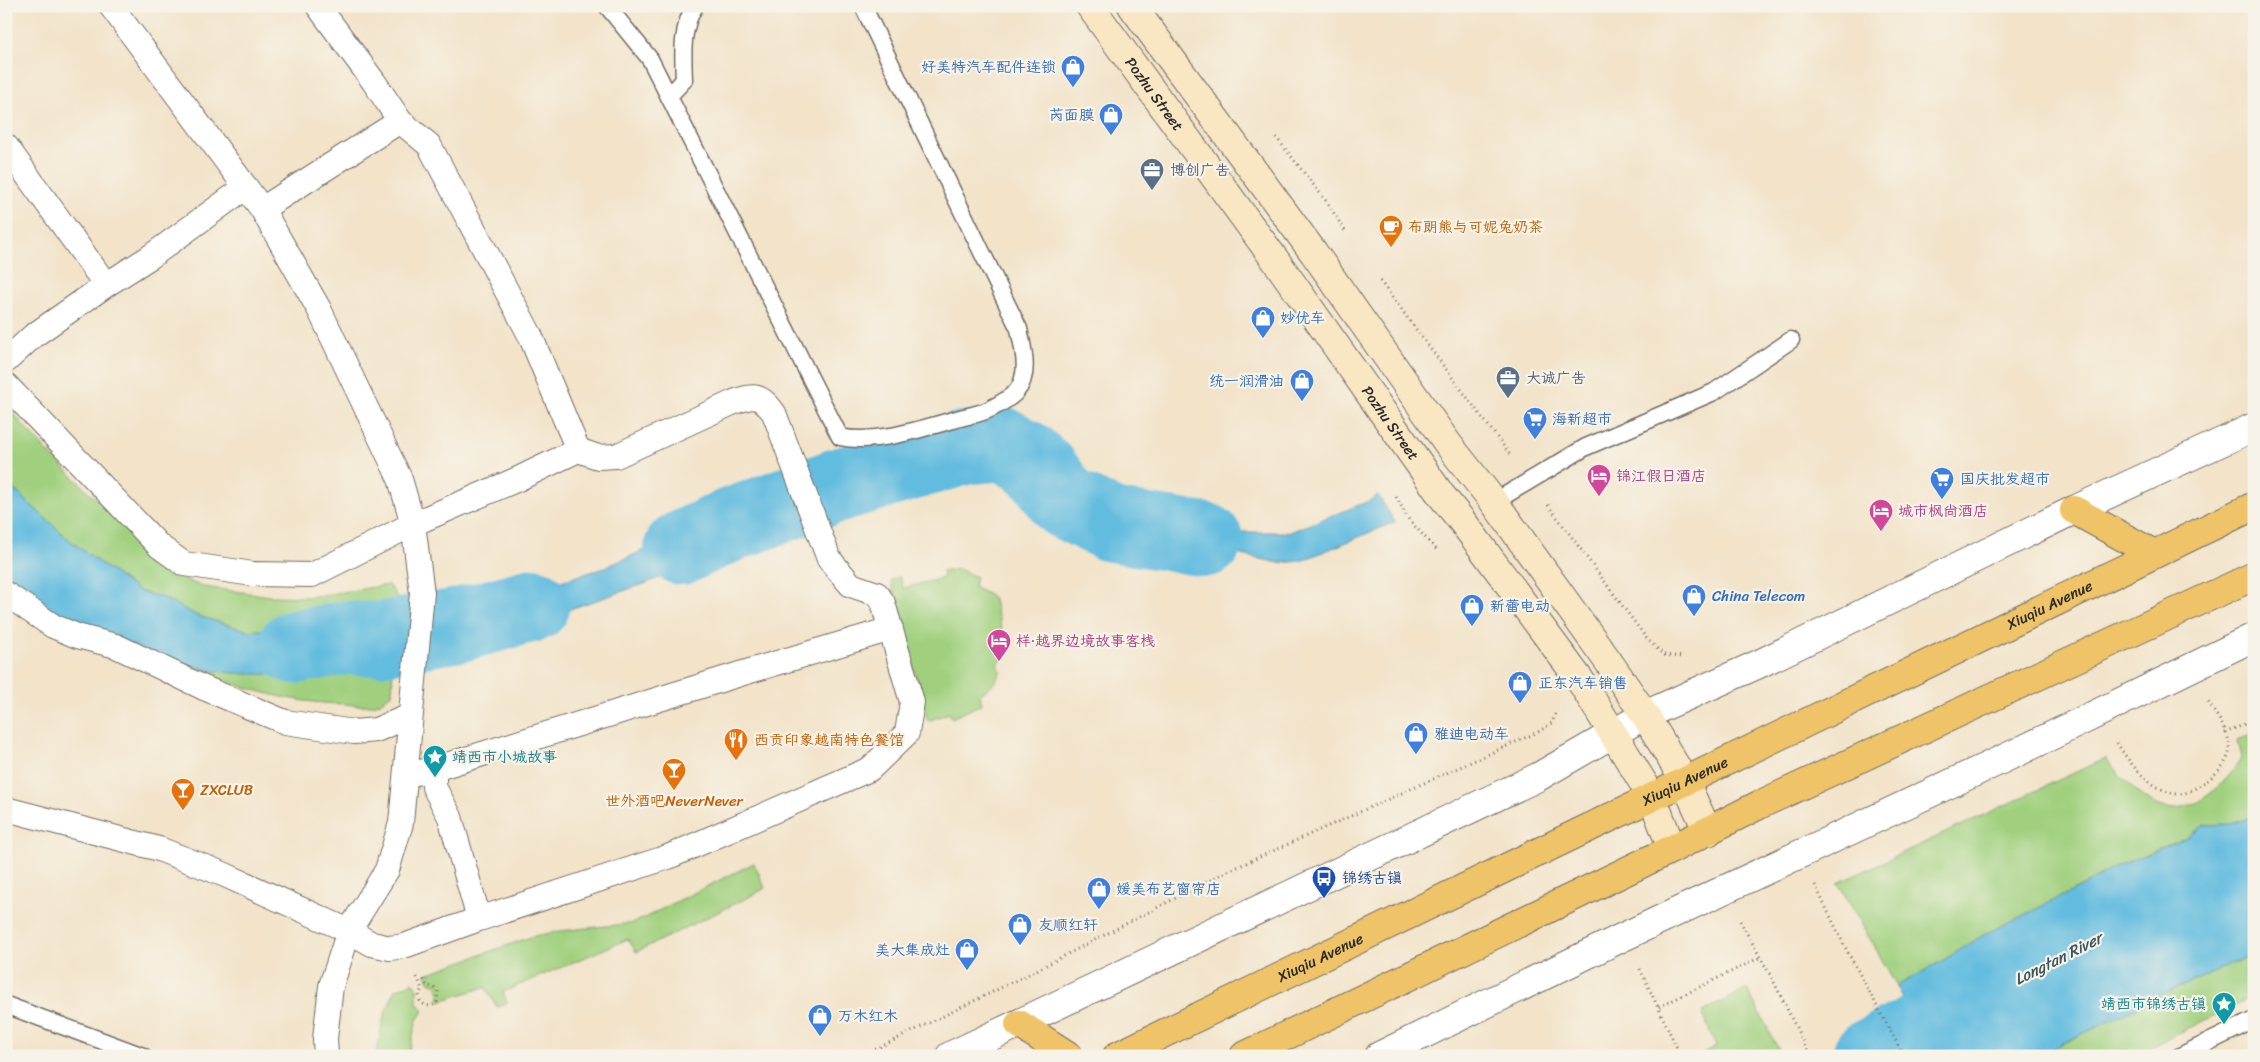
<svg xmlns="http://www.w3.org/2000/svg" width="2260" height="1062" viewBox="0 0 2260 1062" font-family="Sriracha,'LXGW WenKai TC',sans-serif">
<rect width="100%" height="100%" fill="#f7f3e8"/>
<filter id="ink" filterUnits="userSpaceOnUse"><feTurbulence type="fractalNoise" baseFrequency=".02" numOctaves="2"/><feDisplacementMap in="SourceGraphic" scale="10" xChannelSelector="R" yChannelSelector="G"/><feConvolveMatrix kernelMatrix="1 2 1 2 8 2 1 2 1" color-interpolation-filters="sRGB"/></filter>
<filter id="wash" filterUnits="userSpaceOnUse"><feTurbulence type="fractalNoise" baseFrequency=".0096" numOctaves="4" result="noise"/><feDisplacementMap in="SourceGraphic" scale="20" xChannelSelector="R" yChannelSelector="G"/><feGaussianBlur stdDeviation="1.12" result="paint"/><feColorMatrix in="noise" values="0 0 0 0 0 0 0 0 0 0 0 0 0 0 0 0 0 1.4 0 .05"/><feComposite in="paint" operator="in"/></filter>
<g filter="url(#wash)">
<rect width="100%" height="100%" fill="#f2e3c9"/>
<path fill="#a0d07e" stroke="#667e54" d="M6,406L49,453L162,564L183,579L204,587L271,596L309,597L388,585C400,597 400,607 394,623L361,622L249,631L198,616L163,598L139,591L105,567L67,538L6,482Z
M959,569L976,577L974,587L993,597L1008,654L997,664L1001,670L996,681L980,695L982,704L952,718L949,713L928,721L891,580L900,577L903,588L943,578L942,572Z
M393,656L392,694C388,696 383,701 379,703C369,707 355,705 344,704C286,703 234,686 181,663C193,666 206,670 218,671C277,678 337,669 393,656Z
M2254,733V817L2231,824L2205,825L2188,837L2119,865L2081,887L1985,934L1944,960L1897,986L1838,883L2106,758C2118,773 2131,789 2147,800C2187,826 2220,788 2242,758L2238,740Z
M754,863L765,888L755,894L636,952L628,939L503,992L507,1003L497,1007L485,987L440,1001L437,985L429,982L426,974L534,936L560,931L634,923Z
M2254,954V995L2134,1056H2037L2173,990Z
M413,982L417,989V1003L424,1010L417,1020L408,1056H376L384,1016L395,990Z
M1747,989L1781,1054L1777,1056H1699L1716,1047L1702,1012Z"/>
<path fill="#62bcdf" stroke="#467485" d="M962,428H989L997,462C941,470 889,486 838,509L820,469L881,448Z
M6,482L67,538L105,567L139,591L163,598L198,616L249,631L334,623H394L393,656C337,668 274,680 217,671C183,666 151,652 119,640C103,633 85,629 69,622C46,611 29,591 6,580Z
M768,494L784,526L647,583L561,612L432,649L435,617L443,616L601,569L700,526Z
M1378,495L1395,522L1301,561L1279,563L1237,554L1174,550L1099,540L1112,510L1235,532H1290L1369,501Z
M2254,817V954L2173,990L2037,1056H1933L1897,986L1944,960L1985,934L2081,887L2119,865L2188,837L2205,825L2231,824Z"/>
<g fill="none" stroke-linecap="round" stroke-linejoin="round">
<path stroke="#62bcdf" stroke-width="74" d="M681,548L728,526L838,485L964,448L1003,444L1026,457L1043,472L1066,503L1111,525L1206,540
M294,647L345,638L378,639L459,625L533,605
M1869,1056L2011,982"/>
</g>
</g>
<g filter="url(#ink)">
<g fill="none" stroke-linecap="round" stroke-linejoin="round">
<defs>
<path id="service" d="M607,6L650,59L840,437C875,445 922,428 957,419C967,416 981,414 990,409C998,405 1010,398 1016,392C1031,374 1023,349 1019,329L863,6
M669,96L684,80C683,56 681,27 695,6
M1494,502L1586,447L1714,392L1791,340
M6,1005L143,1056
M2180,1056L2254,1020"/>
<path id="pedestrian" d="M111,6L262,209L319,309L400,479L413,524L422,593L401,823L387,870L349,931L331,986L325,1039L326,1056
M6,146L106,285
M262,209L400,121
M6,361L33,336L106,285L150,257L246,187
M6,385L159,546L184,564L253,574L312,575L413,524L518,479L578,450
M6,594L53,626L77,636L116,646L204,688L285,722L354,732L376,730L410,716
M434,769V787L450,817L479,919
M406,775L434,769L740,674L891,629
M6,809L159,849L223,874L349,931L372,944L390,948L404,946L479,919L668,857L870,769L907,733L912,702L883,603L877,594L851,585L829,559L774,413C760,395 756,394 734,402L616,456L598,457L578,450L530,335L429,145L400,121L374,82L318,6"/>
<path id="minor" d="M950,1056L1538,777L1645,715L1761,663L2074,510L2254,427
M1379,1056L1621,938L2020,751L2254,637"/>
<g id="secondary">
<path id="s1" d="M1090,6L1284,272L1441,495L1462,521L1580,680L1652,797L1672,849"/>
<path d="M1132,6L1314,253L1448,444L1494,502L1608,661L1645,715L1684,780L1708,832"/>
</g>
<g id="primary">
<path d="M2074,510L2154,554"/>
<path d="M1019,1024L1069,1056"/>
<path id="s2" d="M1117,1056L2254,506"/>
<path d="M1244,1056L1672,849L1759,805L2254,576"/>
</g>
</defs>
<use href="#service" stroke="#716b62" stroke-width="19"/>
<use href="#pedestrian" stroke="#716b62" stroke-width="26"/>
<use href="#minor" stroke="#716b62" stroke-width="30"/>
<use href="#secondary" stroke="#716b62" stroke-width="30"/>
<use href="#primary" stroke="#716b62" stroke-width="30"/>
<path stroke="#716b62" stroke-width="3" stroke-dasharray="1 4" stroke-linecap="butt" d="M1276,137L1327,202L1345,231
M1380,281L1511,456
M1396,497L1409,520L1436,549
M1548,505L1647,639L1664,655L1683,657
M2225,733L2254,720
M2117,743C2129,763 2151,791 2177,794C2186,795 2197,787 2205,782C2214,776 2226,765 2229,753C2233,736 2215,714 2207,700
M1815,885L1845,947L1904,1056
M1740,921L1772,978L1810,1056
M1640,969L1678,1050L1666,1056
M417,977L422,989L419,995L420,1001C425,1006 431,1008 437,1002L438,991L433,987L427,986L422,976
M1659,1007L1761,957
M862,1056L1029,974L1226,872L1538,732L1552,723L1556,712"/>
<use href="#service" stroke="#fff" stroke-width="16"/>
<use href="#pedestrian" stroke="#fff" stroke-width="24"/>
<use href="#minor" stroke="#fff" stroke-width="28"/>
<use href="#secondary" stroke="#f9e7c3" stroke-width="28"/>
<use href="#primary" stroke="#efc469" stroke-width="28"/>
</g>
</g>
<defs>
<symbol id="shop-pin" viewBox="-11 -11 22 30"><path d="M0 17L-7.5 6A9.5 9.5 0 1 1 7.5 6Z" fill="#3f7fe0" stroke="#f7f3e8"/><path d="M-5-2.5h2.3a2.7 3.5 0 0 1 5.4 0H5L5.5 6h-11ZM-1.5-2.5h3a1.5 2.3 0 0 0-3 0Z" fill="#fff"/></symbol>
<symbol id="office-pin" viewBox="-11 -11 22 30"><path d="M0 17L-7.5 6A9.5 9.5 0 1 1 7.5 6Z" fill="#5c6f8a" stroke="#f7f3e8"/><path d="M-6-3h4V-5.5h4V-3h4V5H-6ZM-1-4.5V-3h2v-1.5ZM-6 0V1H6V0Z" fill="#fff"/></symbol>
<symbol id="cafe-pin" viewBox="-11 -11 22 30"><path d="M0 17L-7.5 6A9.5 9.5 0 1 1 7.5 6Z" fill="#e8710a" stroke="#f7f3e8"/><path d="M-5.5-4.5H6V0H3Q3 3.5 0 3.5H-2.5Q-5.5 3.5-5.5 0ZM3-3.2v2h1.7v-2ZM-6 4.5H4V6H-6Z" fill="#fff"/></symbol>
<symbol id="supermarket-pin" viewBox="-11 -11 22 30"><path d="M0 17L-7.5 6A9.5 9.5 0 1 1 7.5 6Z" fill="#3f7fe0" stroke="#f7f3e8"/><path d="M-6-5.5h2.5l.6 2H6L4.5 2H-2.5L-4.4-4H-6ZM-1.5 3.2a1.3 1.3 0 1 0 .1 0ZM3 3.2a1.3 1.3 0 1 0 .1 0Z" fill="#fff"/></symbol>
<symbol id="hotel-pin" viewBox="-11 -11 22 30"><path d="M0 17L-7.5 6A9.5 9.5 0 1 1 7.5 6Z" fill="#d1479c" stroke="#f7f3e8"/><path d="M-6-4.5h1.5V1H6V5H4.5V3h-9V5H-6ZM-4 0a1.8 1.8 0 1 1 3.6 0ZM.5 0V-2.5h3Q6-2.5 6 0Z" fill="#fff"/></symbol>
<symbol id="restaurant-pin" viewBox="-11 -11 22 30"><path d="M0 17L-7.5 6A9.5 9.5 0 1 1 7.5 6Z" fill="#e8710a" stroke="#f7f3e8"/><path d="M-5-6h1v4h1v-4h1v4h1v-4h1v5L-1.5 .5V6h-2V.5L-5-1ZM5-6V6H3V1.5H1.5Q1.5-4 5-6Z" fill="#fff"/></symbol>
<symbol id="sight-pin" viewBox="-11 -11 22 30"><path d="M0 17L-7.5 6A9.5 9.5 0 1 1 7.5 6Z" fill="#0f9aa8" stroke="#f7f3e8"/><path d="M0-6L1.8-2.2L6-1.7L2.9 1.2L3.7 5.4L0 3.3L-3.7 5.4L-2.9 1.2L-6-1.7L-1.8-2.2Z" fill="#fff"/></symbol>
<symbol id="bar-pin" viewBox="-11 -11 22 30"><path d="M0 17L-7.5 6A9.5 9.5 0 1 1 7.5 6Z" fill="#e8710a" stroke="#f7f3e8"/><path d="M-6-5H6L.8 .8V4.5H3.5V6h-7V4.5H-.8V.8Z" fill="#fff"/></symbol>
<symbol id="bus-pin" viewBox="-11 -11 22 30"><path d="M0 17L-7.5 6A9.5 9.5 0 1 1 7.5 6Z" fill="#1a4fb4" stroke="#f7f3e8"/><path d="M-5-6H5V4H4V6H2V4H-2V6H-4V4H-5ZM-3.5-4V0h7V-4ZM-3.5 1.2v1.5H-2V1.2ZM2 1.2v1.5H3.5V1.2Z" fill="#fff"/></symbol>
</defs>
<g fill-rule="evenodd">
<use href="#shop-pin" x="1059" y="53" width="28" height="38"/>
<use href="#shop-pin" x="1097" y="101" width="28" height="38"/>
<use href="#office-pin" x="1138" y="156" width="28" height="38"/>
<use href="#cafe-pin" x="1377" y="213" width="28" height="38"/>
<use href="#shop-pin" x="1249" y="304" width="28" height="38"/>
<use href="#office-pin" x="1494" y="364" width="28" height="38"/>
<use href="#shop-pin" x="1288" y="367" width="28" height="38"/>
<use href="#supermarket-pin" x="1521" y="405" width="28" height="38"/>
<use href="#hotel-pin" x="1585" y="462" width="28" height="38"/>
<use href="#supermarket-pin" x="1928" y="465" width="28" height="38"/>
<use href="#hotel-pin" x="1867" y="497" width="28" height="38"/>
<use href="#shop-pin" x="1680" y="582" width="28" height="38"/>
<use href="#shop-pin" x="1458" y="592" width="28" height="38"/>
<use href="#hotel-pin" x="985" y="627" width="28" height="38"/>
<use href="#shop-pin" x="1506" y="669" width="28" height="38"/>
<use href="#shop-pin" x="1402" y="720" width="28" height="38"/>
<use href="#restaurant-pin" x="722" y="726" width="28" height="38"/>
<use href="#sight-pin" x="421" y="743" width="28" height="38"/>
<use href="#bar-pin" x="660" y="756" width="28" height="38"/>
<use href="#bar-pin" x="169" y="776" width="28" height="38"/>
<use href="#bus-pin" x="1310" y="864" width="28" height="38"/>
<use href="#shop-pin" x="1085" y="875" width="28" height="38"/>
<use href="#shop-pin" x="1006" y="911" width="28" height="38"/>
<use href="#shop-pin" x="953" y="936" width="28" height="38"/>
<use href="#sight-pin" x="2210" y="990" width="28" height="38"/>
<use href="#shop-pin" x="806" y="1002" width="28" height="38"/>
</g>
<g text-anchor="middle" stroke-width="4.5" stroke-linejoin="round" paint-order="stroke">
<g font-size="15" fill="#366cbe" stroke="#f7f3e8" text-anchor="start">
<text x="1056" y="72" text-anchor="end">好美特汽车配件连锁</text>
<text x="1094" y="120" text-anchor="end">芮面膜</text>
<text x="1280" y="323">妙优车</text>
<text x="1284" y="386" text-anchor="end">统一润滑油</text>
<text x="1552" y="424">海新超市</text>
<text x="1960" y="484">国庆批发超市</text>
<text x="1712" y="601">China Telecom</text>
<text x="1490" y="611">新蕾电动</text>
<text x="1538" y="688">正东汽车销售</text>
<text x="1434" y="739">雅迪电动车</text>
<text x="1116" y="894">媛美布艺窗帘店</text>
<text x="1038" y="930">友顺红轩</text>
<text x="950" y="955" text-anchor="end">美大集成灶</text>
<text x="838" y="1021">万木红木</text>
</g>
<g font-size="15" fill="#2b2b2b" stroke="#f7f3e8">
<text dy="5" stroke="none"><textPath href="#s1" startOffset="109">Pozhu Street</textPath></text>
<text dy="5" stroke="none"><textPath href="#s1" startOffset="514">Pozhu Street</textPath></text>
<text dy="5" stroke="none"><textPath href="#s2" startOffset="1036">Xiuqiu Avenue</textPath></text>
<text dy="5" stroke="none"><textPath href="#s2" startOffset="631">Xiuqiu Avenue</textPath></text>
<text dy="5" stroke="none"><textPath href="#s2" startOffset="226">Xiuqiu Avenue</textPath></text>
</g>
<g font-size="15" fill="#4e5e75" stroke="#f7f3e8" text-anchor="start">
<text x="1170" y="175">博创广告</text>
<text x="1526" y="383">大诚广告</text>
</g>
<g font-size="15" fill="#c56008" stroke="#f7f3e8" text-anchor="start">
<text x="1408" y="232">布朗熊与可妮兔奶茶</text>
<text x="754" y="745">西贡印象越南特色餐馆</text>
<text x="200" y="795">ZXCLUB</text>
<text x="674" y="806" text-anchor="middle">世外酒吧NeverNever</text>
</g>
<g font-size="15" fill="#b23c85" stroke="#f7f3e8" text-anchor="start">
<text x="1616" y="481">锦江假日酒店</text>
<text x="1898" y="516">城市枫尚酒店</text>
<text x="1016" y="646">样·越界边境故事客栈</text>
</g>
<g font-size="15" fill="#0d838f" stroke="#f7f3e8" text-anchor="start">
<text x="452" y="762">靖西市小城故事</text>
<text x="2206" y="1009" text-anchor="end">靖西市锦绣古镇</text>
</g>
<g font-size="15" fill="#164399" stroke="#f7f3e8" text-anchor="start">
<text x="1342" y="883">锦绣古镇</text>
</g>
<g font-size="16" font-style="italic" fill="#3c5661" stroke="#f7f3e8">
<text transform="translate(2058 958) rotate(-27)" y="6">Longtan River</text>
</g>
</g>
<rect width="2260" height="1062" fill="none" stroke="#f7f3e8" stroke-width="25"/>
</svg>
